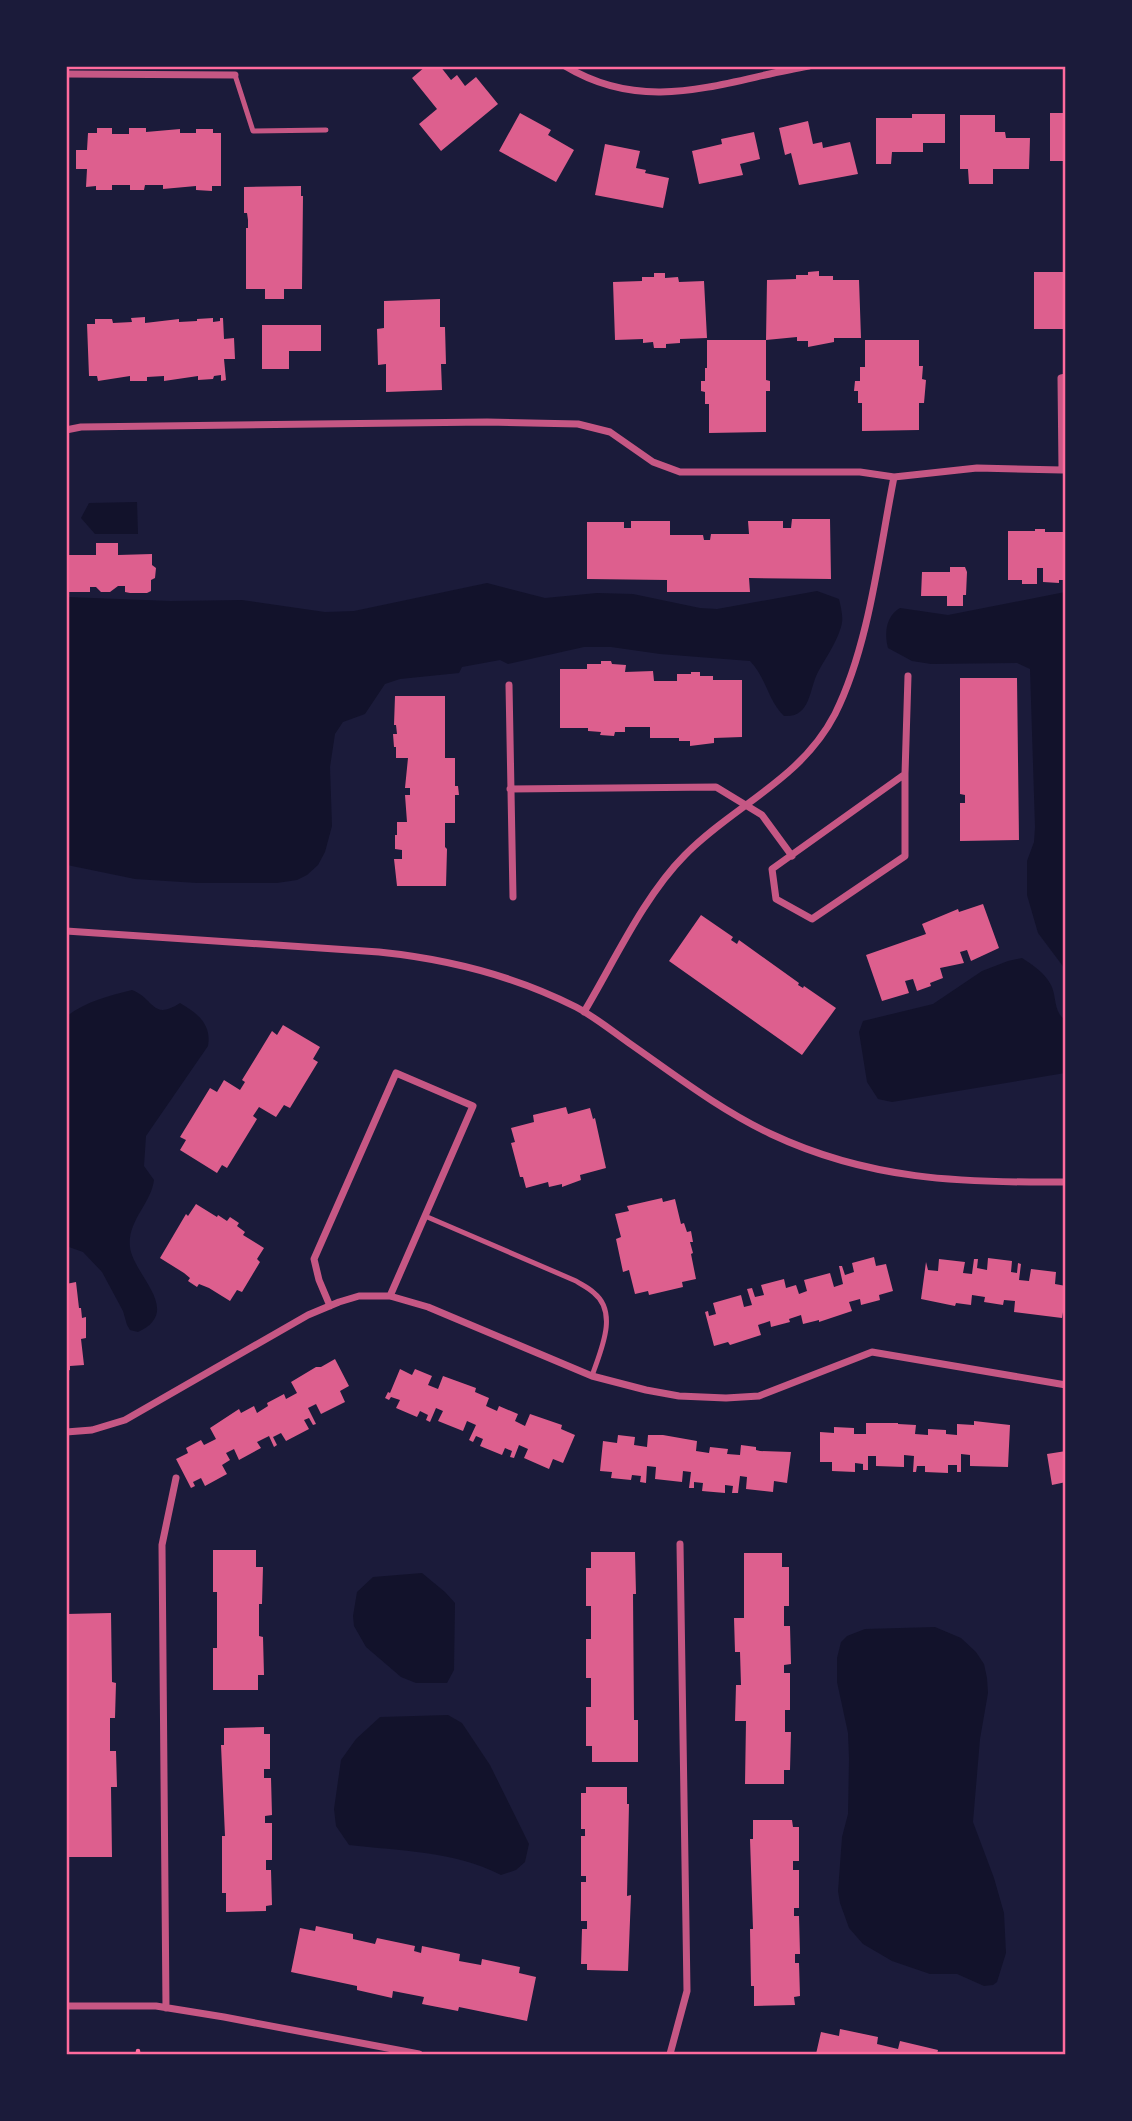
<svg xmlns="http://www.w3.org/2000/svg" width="1132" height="2121" viewBox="0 0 1132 2121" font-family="Cabin,sans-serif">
<rect width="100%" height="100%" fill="#1b1b3a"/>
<path fill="#12122b" d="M137,502L138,534H95L81,518L89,503Z
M487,583L545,598L597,593L633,594L700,608L717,609L817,591L839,599C841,608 844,618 841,627C836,644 826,657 818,672C809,689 811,718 784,716C768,701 766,677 750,661L660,654L611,647H584L508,664L500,660L462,667L459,673L400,679L385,684L365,714L343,722L335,734L330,767L332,826L325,852L318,865L307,875L297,880L277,883H197L135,879L67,865V597L171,601L242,600L325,612L354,611Z
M1065,592H1066L1065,969L1038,933L1027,895V861L1034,842L1035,827L1030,669L1017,663L931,664L912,661L888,648C884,633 886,616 900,608L948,615Z
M1022,958C1033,965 1045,973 1051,985C1057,997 1053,1011 1065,1020V1073L892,1102L878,1099L867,1082L859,1032L863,1021L933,1004L982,971L1008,961Z
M132,990C155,999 152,1021 180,1003C197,1013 212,1024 208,1046L146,1136L144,1166L154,1180C151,1204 127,1221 130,1247C133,1275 184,1311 138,1332L130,1330L127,1325L123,1311L102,1272L83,1252L66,1246L67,1016C87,1001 108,996 132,990Z
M422,1573L445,1592L455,1603L454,1670L447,1683H416L401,1677L366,1647L354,1626L353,1616L357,1592L373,1577Z
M935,1627L961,1638L976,1652L984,1664L987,1678L988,1693L980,1739L973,1822L994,1878L1004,1913L1006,1953L997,1982L993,1985L984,1986L957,1974H930L892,1961L863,1944L849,1928L840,1903L838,1891L842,1837L848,1814L849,1759L848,1733L837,1682V1658L841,1642L847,1636L865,1629Z
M448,1715L462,1723L490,1765L529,1844L525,1862L516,1870L501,1875C454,1851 400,1851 349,1845L336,1826L334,1809L341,1760L356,1739L380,1717Z"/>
<path fill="#dd5f8e" d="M426,66H440L451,80L457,75L465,86L476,77L498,104L441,151L419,124L437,109L412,78Z
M520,113L551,130L548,135L574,150L556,182L499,151Z
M1050,113H1066V161H1050Z
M912,114H945V143H923V152H892L891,164H876V118H912Z
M960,115H995V132H1005L1006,138H1030L1029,169H993V184H969L968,169H960Z
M808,121L813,144L822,142L823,148L850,142L858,174L799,185L791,153L785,155L779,128Z
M97,128H112V134H129V128H146V132L180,129V133H196V129H213V133H221V186H212V191L196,190V186L163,189V185H145L144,190H130V185H112V190H96V186L86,187L87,169H76V150H87L88,133H97Z
M754,132L760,159L740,164L743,175L699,184L692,151L722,144L721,139Z
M605,144L640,151L636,168L646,170L645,173L669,178L663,208L595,195Z
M301,186V196H303L302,289H284V299H265V289H246V228H248V220L247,213H244V187Z
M819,271V276H833V280H859L861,338H834V342L808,347V341H797V337L766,340L767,280L796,279V275H808V272Z
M1034,272H1066V329H1034Z
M654,273H665V278L678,277L679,282L704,281L707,338L680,339V343L666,344V348H654L653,342L643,343V339L615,340L613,282L642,281V277H654Z
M440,299V327H445L446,364H441L442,390L386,392V364L378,365L377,329L384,328V301Z
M145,317V323L179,319V322L197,321V319L213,318V322L220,321V318H223L224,339L234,338L235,359H224L226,380L221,381V375L214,376L213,379L198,380V376L164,381V376L147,377V381H130V376L98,381L97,376H89L87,324H95V319H112L113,323L132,322L131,318Z
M262,325H321V351H289V369H262Z
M707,340H766V380L770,381V391H766V432L709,433V404H705V392L701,391V381H705V368H707Z
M865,340H919V366H923L922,379L926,380L924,403H919V430L862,431V403H858V391H854L855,381H860V367H865Z
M792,519H830L831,579L749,578L750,592H667V580L587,579V522H624V528H631V521H670V535H703L704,540H710L711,534H749L748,521H783V528H791Z
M1035,529H1045V532H1066V580H1059V583L1043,582V568H1037V584H1022V580H1008V531H1035Z
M96,543H118V555L152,554V565L156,568L155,578L151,580V591L147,593H130L125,592V586H118L110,592H101L96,587H90V592H66V555H96Z
M950,567H965L967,572L966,595H963V606H947V596H921L922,572H950Z
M601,661H611L612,664L626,665L625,672L653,671L654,681H677V674H691V672H700V676H713V680H742V737L714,738V743L690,746V741H679V738H650V727H625V732H615L614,736L600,735L601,732L588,731V728H560V669H587V664H601Z
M960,678H1017L1019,840L960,841V803H965V795L960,794Z
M395,696H445V758H455V786H458L459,795H455V823H445V847L447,849L446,886H397L394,859H402V850L395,849V835H397V822H407L405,795H410V788H405L408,758H396V747H394L393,734H397L396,725H394Z
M983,904L999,948L971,961L967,950L960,952L964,963L940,968L943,978L930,983L931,986L917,991L913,979L905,981L909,993L882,1001L866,955L926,934L922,924L958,909L959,912Z
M701,915L733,937L731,940L737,944L739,940L799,983L798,985L803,988L804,986L836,1008L802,1055L669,961Z
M283,1025L320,1047L313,1059L318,1062L290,1108L284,1105L276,1117L259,1107L253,1116L257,1119L227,1168L222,1165L217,1173L180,1150L186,1140L180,1137L210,1088L217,1092L224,1080L240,1090L245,1082L242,1080L272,1031L277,1035Z
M566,1107L568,1114L590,1108L593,1119L595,1118L606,1168L580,1175L581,1180L562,1187V1184L549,1187L548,1182L526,1188L523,1177H520L511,1143L515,1142L511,1128L534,1122L533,1115Z
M662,1198L663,1202L675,1199L681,1224L684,1223L687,1232L691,1231L693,1242H690L693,1253L691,1254L696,1279L682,1282L683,1287L649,1295L648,1291L635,1294L629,1270L623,1272L616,1239L621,1237L615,1214L629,1211L627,1206Z
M196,1204L217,1217L218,1215L227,1221L230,1217L239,1223L237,1226L245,1232L243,1235L264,1248L257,1259L260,1262L242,1292L237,1290L230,1301L209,1288L199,1284L197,1287L188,1281L190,1278L184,1273L160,1258L186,1214L188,1216Z
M874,1257L876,1266L886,1264L893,1291L879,1295L880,1300L861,1305L860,1299L849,1302L852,1311L819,1322V1320L803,1324L801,1315L789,1319L790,1322L771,1327L770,1321L758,1325L761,1335L730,1345L728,1342L714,1346L705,1312L708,1311L709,1316L716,1314L713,1303L741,1295L744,1307L752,1305L747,1289L752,1288L755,1297L764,1295L761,1285L784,1279L786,1288L796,1285L799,1294L807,1291L804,1280L830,1273L834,1287L843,1284L839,1266H842L845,1275L854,1272L852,1263Z
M988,1258L1012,1261L1011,1272L1017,1273L1018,1263L1021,1264L1019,1280L1029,1281L1031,1269L1056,1272L1055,1284L1066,1286V1306H1064L1062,1318L1014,1312L1015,1301L1004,1300L1003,1305L984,1302L985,1297L972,1295L971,1305L956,1303L955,1306L921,1299L926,1262L928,1270L938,1271L939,1259L965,1262L963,1273L972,1274L974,1259H978L977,1268L987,1270Z
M76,1282L79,1308H81L82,1318L86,1317V1338L81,1339L84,1365L70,1366V1370L66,1371V1284Z
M335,1359L349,1386L340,1391L345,1402L321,1414L316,1404L308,1408L316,1424L313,1425L309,1418L304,1420L309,1429L286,1441L281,1433L273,1437L277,1445L274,1447L269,1436L257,1442L261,1448L239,1460L234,1449L226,1453L230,1460L222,1465L227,1474L205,1486L201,1478L193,1482L195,1486L191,1488L176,1459L188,1453L186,1448L201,1440L204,1445L216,1439L210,1428L239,1409L241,1413L254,1406L257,1413L268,1406L267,1403L284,1394L286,1399L297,1393L291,1382L316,1367H321Z
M400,1369L412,1375L415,1369L432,1376L428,1385L438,1389L443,1376L476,1388L475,1392L489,1398L486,1406L497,1411L499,1406L518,1414L515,1421L525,1426L530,1414L562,1425L561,1429L575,1435L563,1463L553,1459L549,1469L524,1458L528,1449L519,1445L514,1458L510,1457L512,1451L505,1448L502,1455L480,1446L483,1439L476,1436L473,1442L469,1440L476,1425L467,1421L463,1431L438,1421L443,1411L436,1408L430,1422L426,1420L428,1415L420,1411L417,1417L396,1408L400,1400L391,1397L389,1400L385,1398L388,1392L390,1393Z
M974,1421L1010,1425L1008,1467L970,1466V1455L961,1454V1472H957V1465H948V1473L925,1472V1466H917L916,1472H913L914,1456L904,1455V1467L876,1466V1456H868V1470H863V1464L855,1463V1472L832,1471V1462H820V1432L834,1433V1427L854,1428V1434H866V1423H898V1424L916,1425L915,1434L928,1435V1429L946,1430V1434L957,1435V1424L974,1425Z
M618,1435L635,1437L634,1445L647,1447L648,1435H663L697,1441L696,1451L709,1453L710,1447L728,1449L727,1454L740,1455L741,1445L756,1447V1450L760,1451L791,1452L787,1483L774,1481L773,1492L746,1489L747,1477L740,1476L738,1493H732L733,1486L725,1485V1493L702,1491L703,1483L694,1482V1488H689L691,1472L683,1471L682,1482L655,1479L656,1467L647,1466L646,1483L640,1482L641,1476L632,1475L631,1480L611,1478L612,1472L600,1471L603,1441L617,1443Z
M1066,1451V1482L1052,1485L1047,1454Z
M213,1550H256V1567H263L262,1604H259V1636L263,1637L264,1675H258V1690H213V1648H217V1592H213Z
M591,1552H635L636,1594H633L634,1720H638V1762H592V1746H586V1707H591V1678H586V1639H591V1606H586V1568H591Z
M744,1553H782V1567H789V1606H784V1626H790L791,1664L784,1665V1673H790V1710H785V1732H791L790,1770H784V1784H745L746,1721H735L736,1685H741L740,1652H735L734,1618H744Z
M111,1613L112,1682L116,1683L115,1718H110V1751H116L117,1787H111L112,1857H66V1614Z
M264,1727V1734H270V1769H264V1778H271L272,1815L265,1816V1823H272V1860H266V1870H271L272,1905L266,1906V1911L226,1912V1893H222V1836H225L221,1745H224V1728Z
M586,1787H627V1804H629L627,1896L631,1895L628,1971L587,1970V1964H581L582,1929H587V1921H581V1882H586V1876H581V1836H585V1829H581V1793H586Z
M753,1820H792L793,1827H799V1861H793V1870H799V1908H794V1916H799L800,1954H795V1963H799L800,1996L794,1997L795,2005L754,2006V1986H751L750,1929H753L750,1839H753Z
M316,1926L353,1934V1939L375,1944L377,1938L415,1946L414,1951L421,1953L422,1946L460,1954L459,1961L481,1965L482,1959L520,1967L519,1973L536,1977L527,2021L459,2007L458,2011L422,2004L424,1997L393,1991L392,1998L357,1990V1986L291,1972L300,1928L315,1931Z
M840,2029L878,2037L877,2044L898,2049L900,2041L938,2050L937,2054H816L821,2032L839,2036Z"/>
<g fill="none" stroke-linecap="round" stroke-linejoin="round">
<path stroke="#ff6b9d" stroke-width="4.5" d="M138,2054V2051"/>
<path stroke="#c65784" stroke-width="5" d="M235,75L253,131L326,130
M425,1216L576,1281C582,1285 589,1288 594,1293C619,1313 600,1352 592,1376"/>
<path stroke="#c65784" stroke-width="7" d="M565,66C648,116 722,81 809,66
M66,74L235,75
M66,430L81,427L487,422L578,424L610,432L653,462L680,472H860L894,477L977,468L1062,470
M1065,470H1062L1061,378L1066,377
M509,685L513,897
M905,774V856L812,919L776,899L772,869L905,774L908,676
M510,789L716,787L762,815L792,856
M66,931L379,952C447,959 515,976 576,1007C595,1017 612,1031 629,1043C675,1075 720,1110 771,1134C869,1180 960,1183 1066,1182
M584,1012C614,962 644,896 685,855C734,805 801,780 835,714C869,646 879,553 894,477
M330,1306L319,1280L314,1259L396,1073L473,1106L390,1296
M66,1432L92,1430L125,1420L308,1315L339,1302L359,1296H390L428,1307L592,1376L646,1390L679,1396L726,1398L759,1396L872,1352L1066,1385
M66,2006H156L224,2017L419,2054
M166,2008L162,1545L176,1478
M670,2054L687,1991L680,1544"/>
</g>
<rect width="1132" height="2121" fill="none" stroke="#1b1b3a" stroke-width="136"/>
<rect x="68" y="68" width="996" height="1985" fill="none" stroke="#ff6b9d" stroke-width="2.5"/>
</svg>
